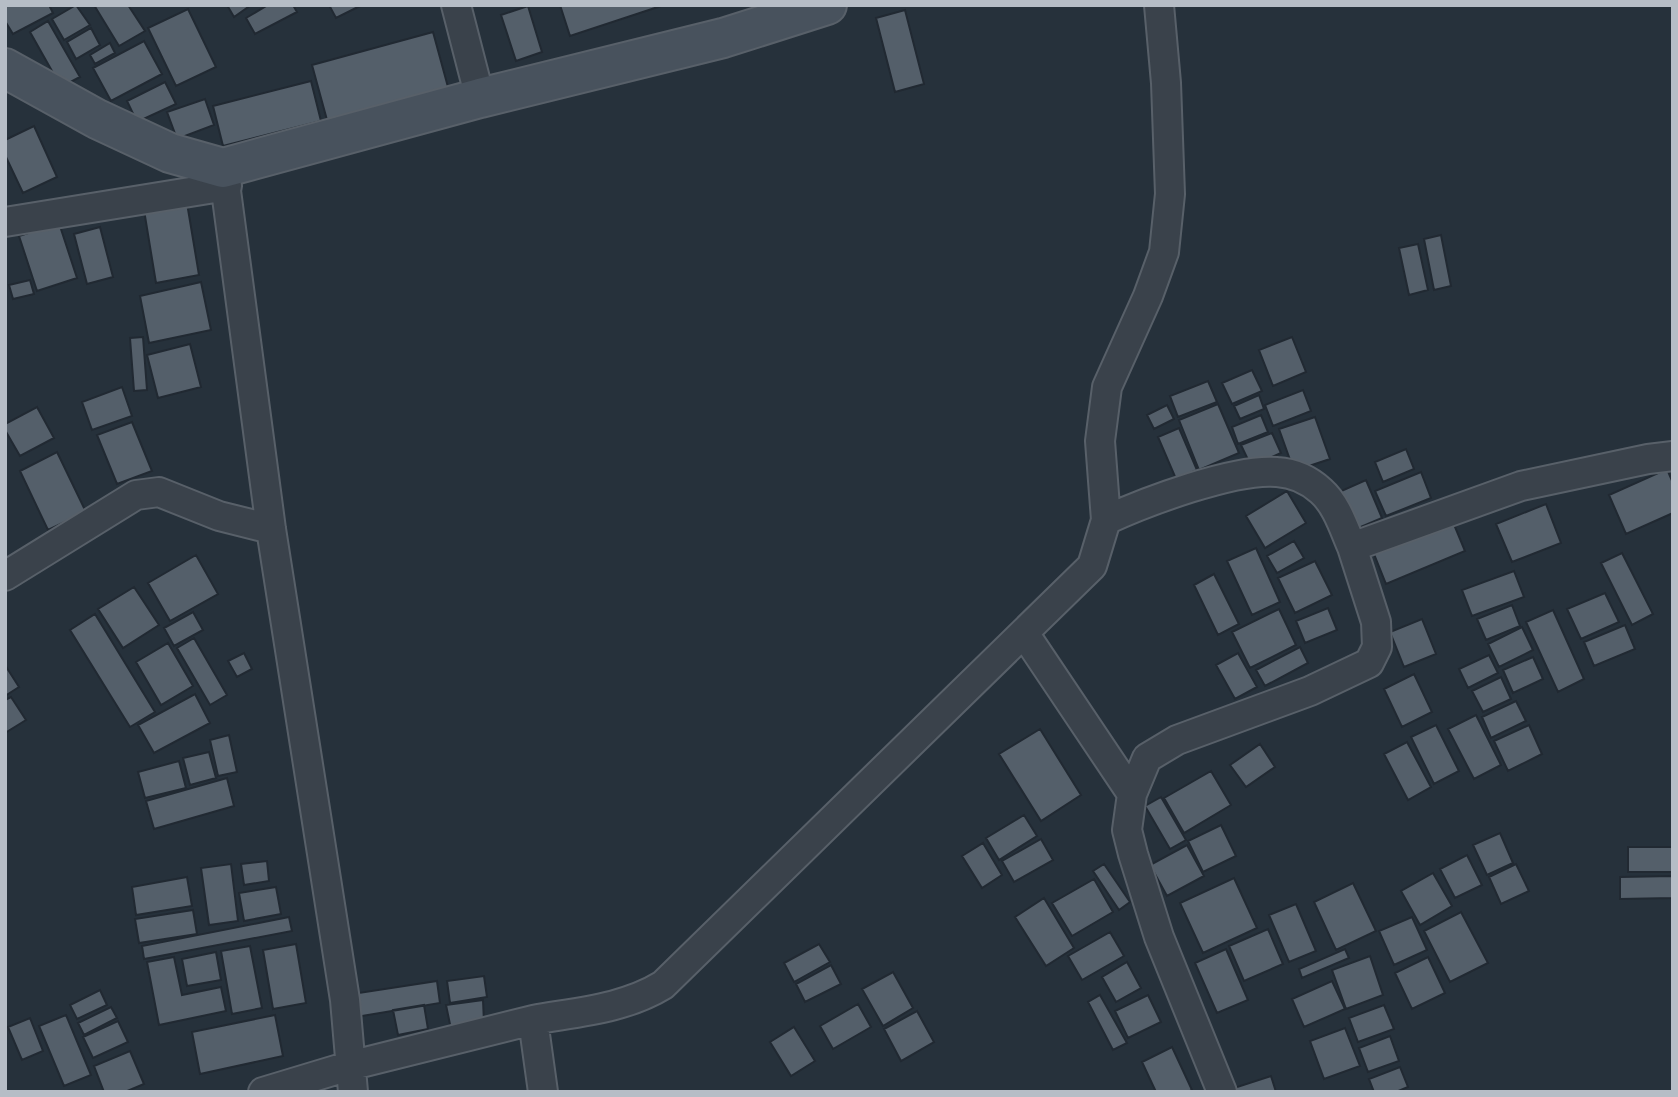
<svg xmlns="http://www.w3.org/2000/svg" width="1678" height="1097" viewBox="0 0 1678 1097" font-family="Karla,sans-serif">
<rect width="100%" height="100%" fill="#26313b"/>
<path fill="#545f6a" stroke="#212932" stroke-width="2" d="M5,5H49L53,13L13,34L5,21Z
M76,5L90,25L64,40L52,19Z
M94,5H128L145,31L119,46Z
M227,5H251L234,17Z
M268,5H293L297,12L255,34L246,18Z
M329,5H362L336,18Z
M560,5H664L570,36Z
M528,6L542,52L516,61L501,15Z
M188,9L216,67L176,86L148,28Z
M905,10L924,84L895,92L876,18Z
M48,21L80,77L61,87L30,32Z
M91,28L100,45L76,59L67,42Z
M433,32L448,87L327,120L312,65Z
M144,41L162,74L111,101L93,68Z
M110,43L115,53L95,64L90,55Z
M311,81L321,121L223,146L213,106Z
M165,82L176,104L137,122L127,101Z
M205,99L214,125L177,139L167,112Z
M34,126L57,177L23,193L5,155V140Z
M186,197L199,275L156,283L143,204Z
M59,223L77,278L37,291L19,236Z
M100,227L113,277L87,284L74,234Z
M1441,235L1451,286L1434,290L1424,239Z
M1418,244L1428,290L1409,295L1399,248Z
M30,280L34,294L13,299L9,285Z
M201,282L211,330L149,343L140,296Z
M143,337L147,390L134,391L130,338Z
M1292,337L1306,372L1273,386L1259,350Z
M190,344L201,387L158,398L147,355Z
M1252,370L1262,391L1232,404L1222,383Z
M1208,381L1217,402L1178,417L1170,396Z
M122,387L132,416L92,430L82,402Z
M1303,390L1311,411L1273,426L1265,405Z
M1259,395L1264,409L1240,419L1234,406Z
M1218,404L1239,453L1199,470L1179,420Z
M1167,405L1174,419L1154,429L1147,415Z
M37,407L54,438L20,456L5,430V424Z
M1261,415L1268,432L1238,444L1232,427Z
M1315,417L1330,459L1294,471L1279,429Z
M132,422L152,471L117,484L97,435Z
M1179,428L1197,470L1176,479L1158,437Z
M1272,433L1281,453L1251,466L1241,445Z
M1406,449L1414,469L1383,482L1375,462Z
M57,452L86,512L48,530L20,471Z
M1667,469L1673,483V513L1626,534L1609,495Z
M1421,472L1431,498L1386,516L1375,491Z
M1366,480L1382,518L1356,529L1339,492Z
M1287,491L1306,523L1265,548L1246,516Z
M1546,504L1561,543L1512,562L1496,524Z
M1453,522L1465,551L1386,584L1374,554Z
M1294,541L1304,558L1277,573L1267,556Z
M1256,548L1280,602L1252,615L1227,561Z
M1622,553L1653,614L1632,625L1601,563Z
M196,555L218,594L170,621L148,583Z
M1315,561L1332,595L1295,613L1278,578Z
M1514,571L1524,597L1472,616L1462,590Z
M1214,574L1239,624L1218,635L1194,585Z
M134,587L159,625L123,648L98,609Z
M1605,593L1619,622L1581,639L1567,609Z
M1512,605L1520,626L1486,640L1477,619Z
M1328,608L1337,630L1305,643L1296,621Z
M1279,609L1296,645L1250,668L1232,632Z
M1553,610L1584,679L1558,692L1526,622Z
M193,612L203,630L174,646L164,628Z
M95,614L155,712L130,727L70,630Z
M1422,619L1436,654L1404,667L1390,632Z
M1625,625L1635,649L1594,666L1584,642Z
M1522,627L1533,650L1499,667L1488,644Z
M194,638L227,695L210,705L177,648Z
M168,643L193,686L161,705L136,662Z
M1300,647L1308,663L1265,686L1256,670Z
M244,653L252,669L237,677L228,661Z
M1238,653L1257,687L1235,699L1216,665Z
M1489,655L1498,673L1468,688L1459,669Z
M1533,657L1543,679L1513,693L1503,670Z
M5,665L19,687L5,696Z
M1414,674L1432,712L1402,727L1384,689Z
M1501,677L1511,699L1483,712L1472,691Z
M195,694L210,723L154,753L138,725Z
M11,697L26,720L5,733V700Z
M1516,701L1526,721L1491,738L1482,717Z
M1476,715L1501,765L1474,779L1448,729Z
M1436,725L1459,771L1434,784L1411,737Z
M1529,725L1542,754L1508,771L1494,741Z
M1040,729L1081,795L1041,821L999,754Z
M229,735L237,772L218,776L210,740Z
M1407,742L1431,787L1408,800L1384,754Z
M1260,744L1275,767L1246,787L1230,765Z
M209,752L216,778L190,785L183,758Z
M179,761L186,788L145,798L138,772Z
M1211,771L1231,805L1184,833L1164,798Z
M227,778L234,806L154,829L146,801Z
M1161,797L1186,840L1170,849L1145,806Z
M1024,815L1037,836L999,860L986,838Z
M1221,825L1236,856L1203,872L1188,841Z
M1500,833L1513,863L1487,875L1473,845Z
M1041,839L1053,860L1014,882L1002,861Z
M983,843L1002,875L982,888L962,856Z
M1187,845L1204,876L1167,896L1150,865Z
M1628,847H1673V872H1628Z
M1467,855L1482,885L1455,898L1440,869Z
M267,861L269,881L244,885L241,864Z
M231,864L238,921L209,925L201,868Z
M1104,864L1130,902L1119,910L1093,871Z
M1516,864L1529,891L1501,904L1489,877Z
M1433,873L1452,906L1420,925L1401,891Z
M1673,876V898L1620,899V877Z
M187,877L192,906L136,915L132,887Z
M1234,878L1257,928L1203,953L1180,903Z
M1094,879L1113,912L1072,936L1052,903Z
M1353,883L1376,931L1336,950L1314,902Z
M276,887L281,914L244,921L239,893Z
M1044,898L1074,948L1046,966L1015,917Z
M1296,904L1316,951L1289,962L1269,915Z
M193,910L197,934L139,943L135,919Z
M1461,912L1488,963L1450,982L1424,931Z
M289,917L292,931L144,959L142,946Z
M1412,917L1427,950L1394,965L1379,931Z
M1268,929L1283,964L1244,981L1229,946Z
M1110,932L1124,956L1082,980L1068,956Z
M296,944L306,1003L273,1009L263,950Z
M819,944L830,962L794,982L784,963Z
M250,946L262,1008L232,1014L221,951Z
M1226,949L1248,1000L1217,1013L1195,963Z
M1345,949L1349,958L1302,978L1299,969Z
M216,952L221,980L187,986L182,959Z
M1370,956L1383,995L1346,1009L1332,970Z
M174,957L182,995L221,987L226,1011L159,1025L147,962Z
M1428,957L1445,993L1412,1009L1395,973Z
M1127,962L1141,988L1116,1002L1102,977Z
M831,965L841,984L805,1002L796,984Z
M893,972L913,1008L883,1026L862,989Z
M484,976L487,997L450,1003L447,981Z
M437,981L440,1003L356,1017L352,994Z
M1332,981L1345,1009L1304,1027L1292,999Z
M100,990L107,1005L77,1019L70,1005Z
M1100,995L1127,1043L1113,1050L1088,1002Z
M1148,995L1161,1022L1128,1038L1115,1011Z
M483,1000L484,1023L451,1029L446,1005Z
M858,1004L871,1027L833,1049L820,1026Z
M424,1005L428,1029L398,1035L393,1010Z
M1384,1005L1394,1029L1358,1042L1349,1018Z
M111,1007L117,1018L84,1035L78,1023Z
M917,1011L934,1042L901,1061L884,1029Z
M66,1015L91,1075L64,1086L39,1026Z
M275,1015L283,1056L200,1074L192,1032Z
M30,1018L43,1051L22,1060L8,1027Z
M118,1021L128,1042L93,1058L83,1037Z
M794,1027L815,1061L791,1076L770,1042Z
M1345,1028L1360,1066L1324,1079L1310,1041Z
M1390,1036L1399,1061L1368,1072L1359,1048Z
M1172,1047L1192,1090L1188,1092H1156L1142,1062Z
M130,1051L144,1084L125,1092H104L94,1066Z
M1400,1067L1408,1087L1396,1092H1374L1369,1079Z
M1271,1076L1276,1092H1236L1234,1088Z"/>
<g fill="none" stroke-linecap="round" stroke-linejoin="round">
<defs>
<path id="street" d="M456,5L480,98
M223,168L271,529L345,1000L353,1092
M5,222L227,186
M1106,520C1145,502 1235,468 1277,472C1293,473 1309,480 1321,491C1337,505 1344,529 1352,547
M5,576L136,495L159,492L219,516L271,529
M1024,633L1132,794
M263,1092L349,1066L533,1020
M543,1092L533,1020C577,1012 624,1009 663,985L1092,566L1106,520L1100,441L1107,387L1148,296L1164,252L1170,194L1166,83L1159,5
M1222,1092L1159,937L1133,854L1127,830L1132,794L1147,758L1177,740L1310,691L1369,663L1377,647L1376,622L1352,547L1521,486L1648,459L1673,456"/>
<path id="secondary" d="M5,68L97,119L170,153L223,168L480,98L723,38L827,5"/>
</defs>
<use href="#street" stroke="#586069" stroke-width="32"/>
<use href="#secondary" stroke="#586069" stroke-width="42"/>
<use href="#street" stroke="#3a424b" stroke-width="28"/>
<use href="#secondary" stroke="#48525d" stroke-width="38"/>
</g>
<rect width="1678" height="1097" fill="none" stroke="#b6bdc6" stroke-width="14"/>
</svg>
